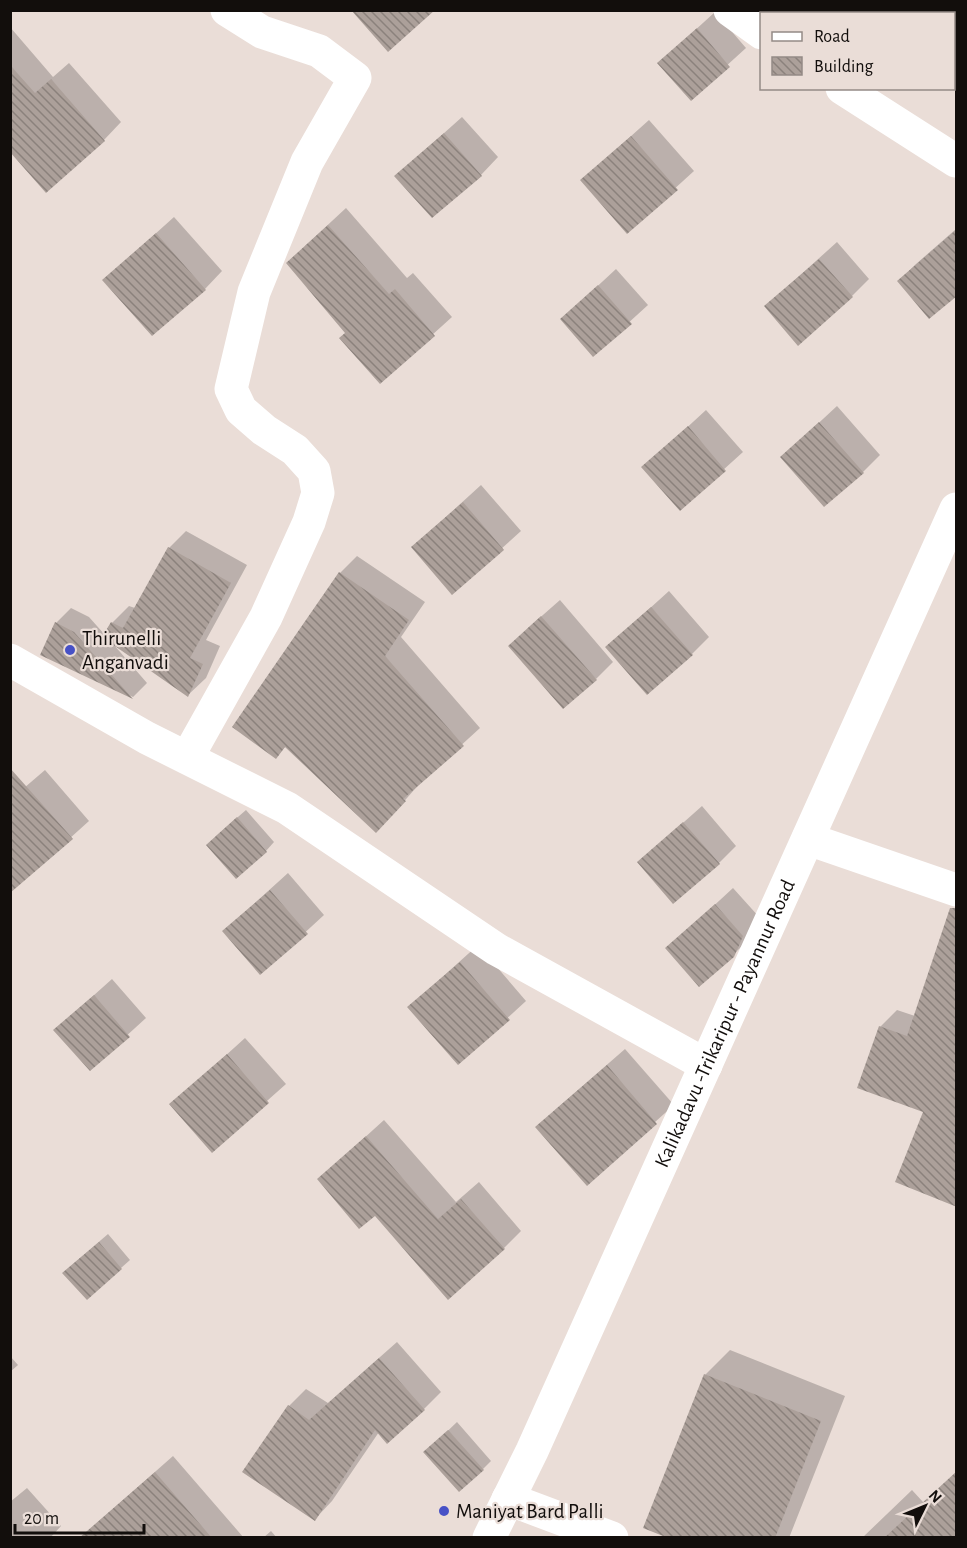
<svg xmlns="http://www.w3.org/2000/svg" width="967" height="1548" viewBox="0 0 967 1548" font-family="'Alegreya Sans',sans-serif">
<defs>
<pattern id="building-back-hatch" width="6" height="6" patternUnits="userSpaceOnUse" patternTransform="scale(1.5)"><rect width="6" height="6" fill="#aca09a"/><path d="M-1 5l2 2M0 0l6 6M5-1l2 2" fill="none" stroke="#8b817c"/></pattern>
</defs>
<rect width="100%" height="100%" fill="#eaddd7"/>
<path fill="#0003" d="M715,12L746,48L691,98L659,63Z
M10,27L53,77L69,63L121,122L104,140L10,149Z
M462,117L498,157L481,175L396,176Z
M649,120L694,171L627,232L582,180Z
M346,208L407,278L413,273L452,317L380,382L346,332L305,246Z
M174,217L222,271L205,289L104,280Z
M956,229V294L899,281L916,264Z
M837,242L869,279L852,296L766,306Z
M616,269L648,305L593,355L562,319Z
M837,406L880,455L863,472L782,457Z
M706,410L743,452L680,509L643,468Z
M481,485L521,531L452,593L413,547Z
M186,531L247,565L206,640L220,646L206,678L188,695L114,645L147,683L133,697L42,655L56,623L71,608L89,617L105,635L112,623L129,606L135,608L169,548Z
M357,556L425,602L401,637L480,728L421,782L393,814L286,746L276,757L340,573Z
M669,591L709,637L692,654L607,647Z
M560,600L613,662L596,679L527,629Z
M45,770L89,821L18,885L10,800Z
M702,806L736,846L719,863L639,862Z
M246,810L274,842L266,851L216,836Z
M288,873L324,915L261,973L224,931Z
M733,888L760,918L751,937L733,955L668,948Z
M478,945L526,1001L458,1063L409,1007Z
M112,979L146,1018L90,1069L55,1030Z
M897,1010L915,1016L925,1111L880,1027Z
M245,1038L286,1084L212,1150L172,1104Z
M625,1049L674,1105L587,1183L555,1110Z
M384,1120L456,1202L479,1182L521,1231L504,1248L375,1214L319,1179Z
M108,1234L130,1260L121,1268L73,1264Z
M397,1342L441,1392L424,1409L379,1432L332,1501L315,1519L289,1406L306,1389L328,1403Z
M730,1350L845,1396L789,1538H672L705,1375Z
M10,1356L18,1365L10,1372Z
M457,1422L491,1461L483,1469L434,1444Z
M173,1456L244,1538H94L88,1531Z
M27,1488L61,1526L50,1538H10V1502Z
M912,1490L956,1538H862Z
M271,1531L277,1538H263Z"/>
<path fill="url(#building-back-hatch)" d="M351,10H435L388,52Z
M697,28L730,67L691,101L657,63Z
M10,65L35,93L51,79L105,141L46,193L10,152Z
M444,133L482,176L432,218L394,176Z
M631,136L678,190L627,234L580,180Z
M328,225L389,294L395,289L435,336L380,384L339,338L345,333L286,263Z
M957,229V296L929,319L897,281Z
M156,233L206,290L152,336L102,280Z
M819,259L853,297L798,346L764,306Z
M598,285L632,324L593,357L560,319Z
M819,422L864,473L824,507L780,457Z
M688,426L726,471L680,511L641,467Z
M463,502L504,550L452,595L411,547Z
M168,547L231,583L190,658L203,664L188,697L102,637L111,622L123,628Z
M339,572L409,620L385,656L464,746L403,799L406,801L376,833L285,747L276,759L232,727Z
M651,607L693,655L647,695L605,647Z
M541,616L597,680L563,709L508,646Z
M55,622L74,632L133,699L40,655Z
M10,768L73,839L10,893Z
M237,817L267,852L236,879L206,845Z
M683,822L720,864L673,904L637,862Z
M270,890L308,934L260,975L222,931Z
M715,904L743,936L734,957L699,987L665,948Z
M950,908H957V1207L895,1182L923,1112L857,1088L879,1026L907,1036Z
M460,962L510,1020L458,1065L407,1007Z
M94,995L130,1037L90,1071L53,1030Z
M227,1054L269,1103L212,1153L169,1104Z
M607,1065L657,1124L587,1186L535,1127Z
M366,1136L438,1219L461,1199L505,1249L448,1300L375,1216L359,1229L317,1179Z
M99,1242L122,1269L87,1300L62,1273Z
M379,1358L425,1410L387,1444L375,1430L315,1521L242,1472L288,1405L309,1420Z
M704,1374L821,1421L775,1538H668L643,1528Z
M448,1430L484,1470L459,1492L423,1452Z
M957,1471V1538H884Z
M155,1472L212,1538H79Z"/>
<g fill="none" stroke-linecap="round" stroke-linejoin="round">
<path stroke="#fff" stroke-width="33" d="M730,10L762,33
M857,14L858,10
M842,88L956,161
M10,660L147,738L287,808L496,949L706,1065
M187,758L266,617L309,522L318,493L314,471L295,450L264,430L241,410L231,389L254,292L307,162L355,78L319,51L262,32L227,10
M808,839L956,890
M508,1499L612,1538"/>
<path stroke="#fff" stroke-width="33" id="s1" d="M489,1538L532,1451L956,509"/>
</g>
<g fill="#4751c6" stroke="#eaddd7" stroke-width="2">
<circle cx="70" cy="650" r="6"/>
<circle cx="444" cy="1511" r="6"/>
</g>
<g text-anchor="middle" stroke-width="4.5" stroke-linejoin="round" paint-order="stroke">
<g font-size="21" fill="#120e0c" stroke="#eaddd7" text-anchor="start">
<text x="82" y="645">Thirunelli<tspan x="82" dy="24">Anganvadi</tspan></text>
<text x="456" y="1518">Maniyat Bard Palli</text>
</g>
<g font-size="21" fill="#120e0c" stroke="#eaddd7">
<text dy="7" stroke="none"><textPath href="#s1" startOffset="566">Kalikadavu -Trikaripur - Payannur Road</textPath></text>
</g>
</g>
<rect width="967" height="1548" fill="none" stroke="#120e0c" stroke-width="24"/>
<rect x="760" y="12" width="195" height="78" fill="#eaddd7" stroke="#948a86" stroke-width="1.5"/>
<rect x="772" y="32" width="30" height="9" fill="#ffffff" stroke="#948a86" stroke-width="1.5"/>
<text x="814" y="42" font-size="18" fill="#120e0c">Road</text>
<rect x="772" y="57" width="30" height="18" fill="url(#building-back-hatch)" stroke="#948a86" stroke-width="1.5"/>
<text x="814" y="72" font-size="18" fill="#120e0c">Building</text>
<g transform="translate(925 1506) rotate(47)" stroke="#eaddd7" stroke-width="4.5" paint-order="stroke">
<path d="M0-4.5L10 22L0 15L-10 22Z" fill="#120e0c"/>
<text y="-9" font-size="16" font-weight="bold" text-anchor="middle" fill="#120e0c">N</text>
</g>
<path d="M15 1524v9h129v-9" fill="none" stroke="#120e0c" stroke-width="3"/>
<text x="24" y="1524" font-size="18" fill="#120e0c" stroke="#eaddd7" stroke-width="4.5" paint-order="stroke">20 m</text>
</svg>
